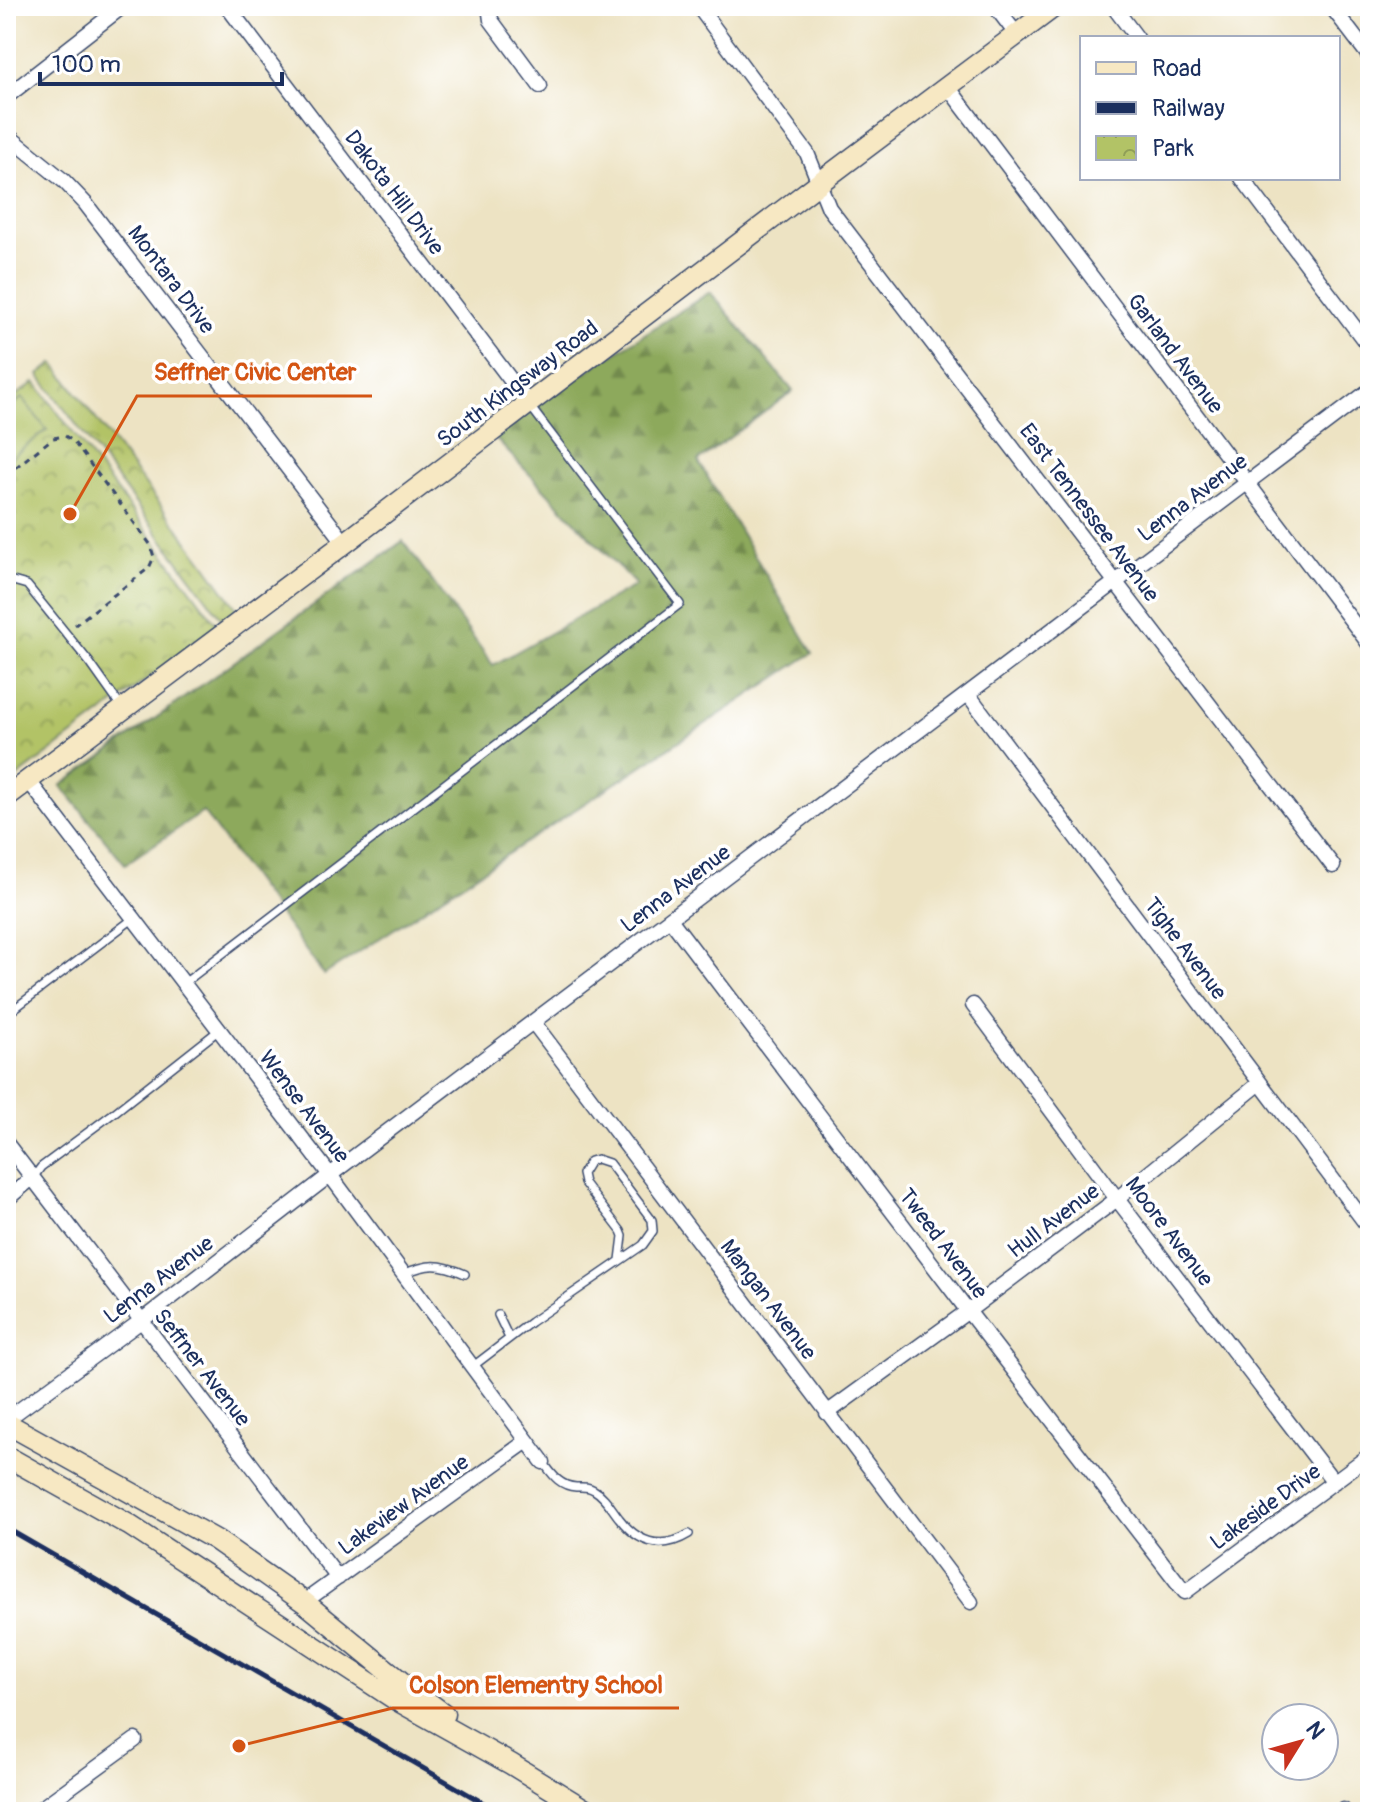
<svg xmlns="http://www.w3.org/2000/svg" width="1376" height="1818" viewBox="0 0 1376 1818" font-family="Pangolin,sans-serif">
<defs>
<pattern id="forest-firs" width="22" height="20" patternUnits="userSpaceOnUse" patternTransform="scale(2)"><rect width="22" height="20" fill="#8da95b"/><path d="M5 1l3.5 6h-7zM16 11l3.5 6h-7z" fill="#728a4e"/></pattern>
<pattern id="park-crowns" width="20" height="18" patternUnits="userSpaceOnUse" patternTransform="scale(2)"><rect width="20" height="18" fill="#b2c366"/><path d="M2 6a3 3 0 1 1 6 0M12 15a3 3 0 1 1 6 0" fill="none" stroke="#909f57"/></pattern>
</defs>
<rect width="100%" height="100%" fill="#fff"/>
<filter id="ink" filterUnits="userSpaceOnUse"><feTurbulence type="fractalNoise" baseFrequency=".0125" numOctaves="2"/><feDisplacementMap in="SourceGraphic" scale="16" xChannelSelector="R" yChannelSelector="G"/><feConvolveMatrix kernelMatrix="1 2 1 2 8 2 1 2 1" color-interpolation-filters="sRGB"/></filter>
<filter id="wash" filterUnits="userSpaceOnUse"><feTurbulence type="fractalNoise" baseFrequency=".006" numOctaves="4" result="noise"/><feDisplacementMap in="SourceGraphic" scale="32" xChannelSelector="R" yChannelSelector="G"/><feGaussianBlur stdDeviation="1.8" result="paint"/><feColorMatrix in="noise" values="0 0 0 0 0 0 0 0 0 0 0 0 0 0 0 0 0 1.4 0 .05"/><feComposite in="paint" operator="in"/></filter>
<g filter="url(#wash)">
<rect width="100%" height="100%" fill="#ede3c3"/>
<path fill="url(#forest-firs)" stroke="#546c5c" stroke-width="2" d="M710,292L793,391L698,461L813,653L324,975L203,812L125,864L61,786L403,541L493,665L636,585L490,433Z"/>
<path fill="url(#park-crowns)" stroke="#667962" stroke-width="2" d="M54,363L207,567L239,612L225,623L39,375Z
M35,382L218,626L14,779L6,768V403Z"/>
<path fill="#b2c366" stroke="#667962" stroke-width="2" d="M22,398L47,430L6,461V410Z"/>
</g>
<g filter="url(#ink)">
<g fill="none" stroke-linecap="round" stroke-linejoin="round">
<defs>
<path id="lane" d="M6,579L27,585L90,663L122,708
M183,984L680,604L530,406
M6,1015L134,918
M33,1178L41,1167L115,1112L219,1030
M403,1274C428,1263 440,1263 465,1274
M498,1315L509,1338
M472,1367L531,1322L643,1245L653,1231L652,1220L609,1163L597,1159L590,1161L582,1174L584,1183L621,1231L623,1236L620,1260
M543,1462C552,1474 559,1486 576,1487C583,1487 588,1486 594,1490C605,1496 611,1508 619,1518C638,1543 661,1551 689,1534"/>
<path id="street" d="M227,6L529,404
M489,6L491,20L540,86
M698,6L807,153L829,208L1333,866
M995,6L1017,35
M1113,6L1137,38
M1331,6L1370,57
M948,87L1370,645
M6,97L123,6
M6,134L64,181L85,203L345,543
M1242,178L1370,348
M968,694L1370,1229
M28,780L330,1175L543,1462
M670,919L968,1311L1185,1592L1370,1455
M973,1005L1117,1199L1334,1482
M533,1022L971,1602
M6,1143L338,1578
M6,1200L32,1178
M827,1413L968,1311L1117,1199L1260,1083
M6,1420L141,1321L330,1175L1370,390
M304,1602L527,1441
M36,1812L135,1740
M1339,1812L1343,1810"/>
<path id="secondary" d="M6,797L345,543L819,183L1055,6
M6,1423L216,1540L304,1602L410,1689L444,1714
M6,1456L129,1525L393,1698L511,1764L589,1812"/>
</defs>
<use href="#lane" stroke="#3a4a6d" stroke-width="10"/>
<use href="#street" stroke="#3a4a6d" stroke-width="17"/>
<use href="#secondary" stroke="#3a4a6d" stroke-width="23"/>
<path stroke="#3a4a6d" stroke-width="3" stroke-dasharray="6 6" stroke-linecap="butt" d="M6,475L53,438L65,436L73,441L150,544L154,557L149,568L75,625"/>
<use href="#lane" stroke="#fff" stroke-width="7"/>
<use href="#street" stroke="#fff" stroke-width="14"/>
<use href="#secondary" stroke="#f7e8c3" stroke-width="20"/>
<path stroke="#1b2f5e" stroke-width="5" d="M6,1528L499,1812"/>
</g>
</g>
<g text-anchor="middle" stroke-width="7" stroke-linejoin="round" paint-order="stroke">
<g font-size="22" fill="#1b2f5e" stroke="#fff">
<text transform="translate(395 192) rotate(53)" y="8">Dakota Hill Drive</text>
<text transform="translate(172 279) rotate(53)" y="8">Montara Drive</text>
<text transform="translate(1176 353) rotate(53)" y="8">Garland Avenue</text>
<text transform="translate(517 383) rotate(-37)" y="8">South Kingsway Road</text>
<text transform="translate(1192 497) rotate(-37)" y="8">Lenna Avenue</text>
<text transform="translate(1090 512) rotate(53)" y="8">East Tennessee Avenue</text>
<text transform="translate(675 888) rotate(-37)" y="8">Lenna Avenue</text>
<text transform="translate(1186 948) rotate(53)" y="8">Tighe Avenue</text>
<text transform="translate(305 1106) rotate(53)" y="8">Wense Avenue</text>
<text transform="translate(1053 1220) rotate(-37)" y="8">Hull Avenue</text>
<text transform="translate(1170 1231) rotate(53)" y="8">Moore Avenue</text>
<text transform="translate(944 1243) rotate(53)" y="8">Tweed Avenue</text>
<text transform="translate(158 1279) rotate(-37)" y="8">Lenna Avenue</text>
<text transform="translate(769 1299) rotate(53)" y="8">Mangan Avenue</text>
<text transform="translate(203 1367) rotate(52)" y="8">Seffner Avenue</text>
<text transform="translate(403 1504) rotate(-36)" y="8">Lakeview Avenue</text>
<text transform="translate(1265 1506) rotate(-36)" y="8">Lakeside Drive</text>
</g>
</g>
<path fill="none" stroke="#d45514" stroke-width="3" d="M70 514L137 396H372M239 1746L393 1708H679"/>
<g fill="#d45514" stroke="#fff" stroke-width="3">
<circle cx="70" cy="514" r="8"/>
<circle cx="239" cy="1746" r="8"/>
</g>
<g font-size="24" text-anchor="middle" font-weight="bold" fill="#d45514" stroke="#fff" stroke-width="7" stroke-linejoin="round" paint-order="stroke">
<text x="255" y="380">Seffner Civic Center</text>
<text x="536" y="1693">Colson Elementry School</text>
</g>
<rect width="1376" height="1818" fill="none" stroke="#fff" stroke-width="32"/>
<rect x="1080" y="36" width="260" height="144" fill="#ffffff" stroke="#a4acbf" stroke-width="2"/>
<rect x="1096" y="62" width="40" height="12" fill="#f7e8c3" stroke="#a4acbf" stroke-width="2"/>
<text x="1152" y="76" font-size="24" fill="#1b2f5e">Road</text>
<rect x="1096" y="102" width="40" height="12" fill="#1b2f5e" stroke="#a4acbf" stroke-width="2"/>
<text x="1152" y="116" font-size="24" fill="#1b2f5e">Railway</text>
<rect x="1096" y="136" width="40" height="24" fill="url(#park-crowns)" stroke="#a4acbf" stroke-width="2"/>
<text x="1152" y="156" font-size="24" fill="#1b2f5e">Park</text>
<g transform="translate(1300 1742) rotate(53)"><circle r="38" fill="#ffffff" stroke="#a4acbf" stroke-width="2"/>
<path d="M0-6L14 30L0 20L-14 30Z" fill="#c8321e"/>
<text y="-12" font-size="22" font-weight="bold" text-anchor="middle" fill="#1b2f5e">N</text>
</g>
<path d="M40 72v12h242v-12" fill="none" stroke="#1b2f5e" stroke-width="4"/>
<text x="52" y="72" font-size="24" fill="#1b2f5e" stroke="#ffffff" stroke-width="6" paint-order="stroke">100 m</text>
</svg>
